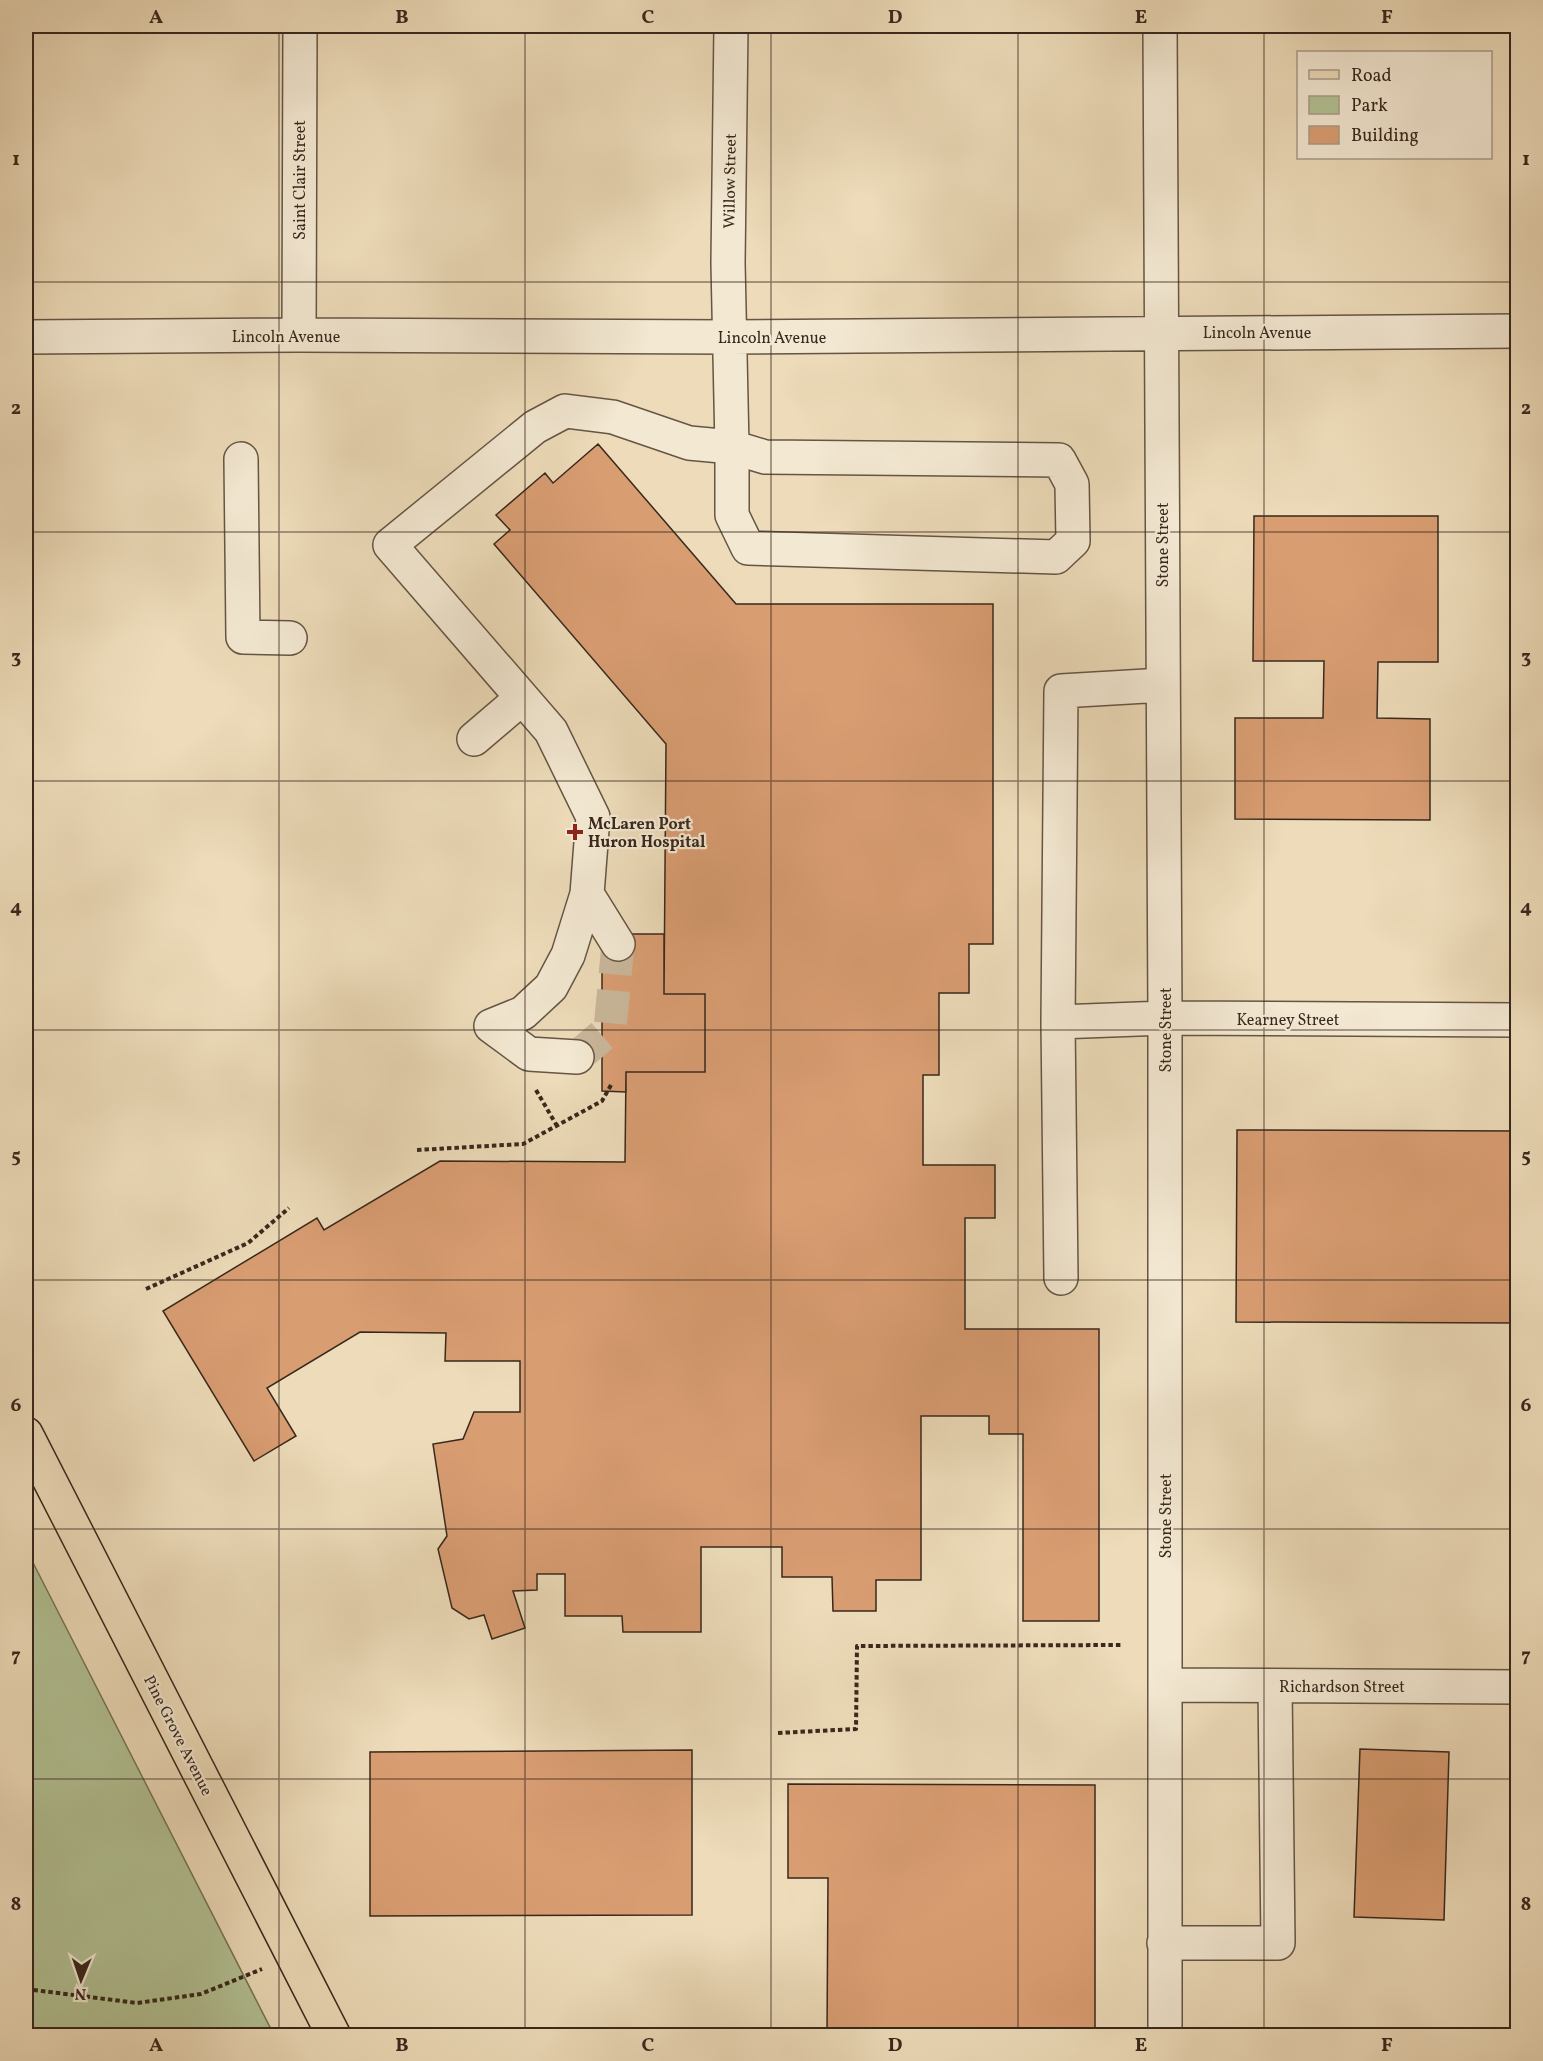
<svg xmlns="http://www.w3.org/2000/svg" width="1543" height="2061" viewBox="0 0 1543 2061" font-family="Vollkorn,serif">
<rect width="100%" height="100%" fill="#eddbb9"/>
<filter id="stains"><feTurbulence type="fractalNoise" baseFrequency=".00333" numOctaves="4"/><feColorMatrix values="0 0 0 0 .2 0 0 0 0 .09 0 0 0 0 .02 0 0 0 .5 -.17"/></filter>
<radialGradient id="worn" r=".72"><stop offset=".6" stop-color="#630" stop-opacity="0"/><stop offset="1" stop-color="#630" stop-opacity=".3"/></radialGradient>
<path fill="#b2c194" stroke="#757458" stroke-width="1.5" d="M26,1549L274,2035H26Z"/>
<path fill="#d99d72" stroke="#38281d" stroke-width="1.5" d="M598,444L736,604H993V944H969V993H939V1075H923V1165H995V1218H965V1329H1099V1621H1023V1434H989V1416H921V1580H876V1611H833L832,1577H782V1547H701V1632H623L622,1616H565V1574H537V1590L513,1591L525,1628L492,1639L484,1615L469,1619L452,1608L438,1549L447,1536L433,1444L463,1439L474,1412H520V1361H445L446,1333L360,1332L267,1388L296,1436L254,1461L163,1311L317,1218L324,1230L440,1161L625,1162L626,1072H705V994H664L666,744L494,544L510,530L496,515L545,473L553,483Z
M1254,516H1438V662H1378L1377,718L1430,719V820L1235,819V718H1323L1324,661H1253Z
M602,934H664V994H705V1072H626V1092L602,1091Z
M1237,1130L1518,1131V1323L1236,1322Z
M1360,1749L1449,1752L1444,1920L1354,1917Z
M692,1750V1915L370,1916V1752Z
M788,1784L1095,1785V2036H827L828,1878H788Z"/>
<g fill="none" stroke-linecap="round" stroke-linejoin="round">
<path stroke="#c9b79a" stroke-width="33" stroke-dasharray="33 16" stroke-linecap="butt" d="M577,1057L610,1029L618,944"/>
<defs>
<path id="minor" d="M1160,26L1165,1018V2036
M299,335L300,26
M26,337L299,335L729,337L1518,331
M732,447L765,457L1059,460L1072,484L1073,541L1056,557L748,548L732,515Z
M241,459L243,637L290,638
M474,739L522,698
M587,894L618,944
M1058,1022L1165,1018L1518,1020
M491,1026L523,1013L551,987L568,955L587,894L593,817L551,731L390,545L535,427L565,411L613,417L689,443L732,447L728,263L731,26
M491,1026L529,1054L577,1057
M1061,1278L1058,1022L1061,691L1163,685
M1166,1685L1518,1687
M1164,1943H1278L1275,1686"/>
<path id="major" d="M26,1434L334,2036"/>
</defs>
<use href="#minor" stroke="#655544" stroke-width="36"/>
<use href="#major" stroke="#38281d" stroke-width="36"/>
<path stroke="#38281d" stroke-width="4" stroke-dasharray="4.5 3" stroke-linecap="butt" d="M536,1090L557,1126
M417,1150L523,1144L602,1101L611,1085
M146,1289L248,1243L289,1208
M778,1733L856,1729L857,1646L1122,1645
M26,1989L137,2003L201,1994L262,1969"/>
<use href="#minor" stroke="#f3e8d2" stroke-width="33"/>
<use href="#major" stroke="#eddbb9" stroke-width="33"/>
</g>
<path fill="none" stroke="#38281d" stroke-width="1.5" stroke-opacity="0.55" d="M279,26V2036M525,26V2036M771,26V2036M1018,26V2036M1264,26V2036M26,282H1518M26,532H1518M26,781H1518M26,1030H1518M26,1280H1518M26,1529H1518M26,1779H1518"/>
<path fill="#8f2418" stroke="#f3e8d2" stroke-width="2" d="M572 823h6v6h6v6h-6v6h-6v-6h-6v-6h6z"/>
<g text-anchor="middle" stroke-width="4.5" stroke-linejoin="round" paint-order="stroke">
<g font-size="16" fill="#38281d" stroke="#f3e8d2">
<text transform="translate(299 180) rotate(-90)" y="6">Saint Clair Street</text>
<text transform="translate(729 181) rotate(-89)" y="6">Willow Street</text>
<text x="1257" y="338">Lincoln Avenue</text>
<text x="286" y="342">Lincoln Avenue</text>
<text x="772" y="343">Lincoln Avenue</text>
<text transform="translate(1162 545) rotate(-90)" y="6">Stone Street</text>
<text x="1288" y="1025">Kearney Street</text>
<text transform="translate(1165 1030) rotate(-90)" y="6">Stone Street</text>
<text transform="translate(1165 1516) rotate(-90)" y="6">Stone Street</text>
<text x="1342" y="1692">Richardson Street</text>
<text transform="translate(179 1735) rotate(63)" y="6">Pine Grove Avenue</text>
</g>
<g font-size="16" font-weight="bold" fill="#38281d" stroke="#f3e8d2" text-anchor="start">
<text x="588" y="829">McLaren Port<tspan x="588" dy="18">Huron Hospital</tspan></text>
</g>
</g>
<rect width="1543" height="2061" fill="none" stroke="#eddbb9" stroke-width="66"/>
<rect x="1297" y="51" width="195" height="108" fill="#f3e8d2" stroke="#a89b8a" stroke-width="1.5"/>
<rect x="1309" y="70" width="30" height="9" fill="#eddbb9" stroke="#a89b8a" stroke-width="1.5"/>
<text x="1351" y="81" font-size="18" fill="#38281d">Road</text>
<rect x="1309" y="96" width="30" height="18" fill="#b2c194" stroke="#a89b8a" stroke-width="1.5"/>
<text x="1351" y="111" font-size="18" fill="#38281d">Park</text>
<rect x="1309" y="126" width="30" height="18" fill="#d99d72" stroke="#a89b8a" stroke-width="1.5"/>
<text x="1351" y="141" font-size="18" fill="#38281d">Building</text>
<g transform="translate(81 1980) rotate(182)" stroke="#f3e8d2" stroke-width="4.5" paint-order="stroke">
<path d="M0-4.5L10 22L0 15L-10 22Z" fill="#38281d"/>
<text y="-9" font-size="16" font-weight="bold" text-anchor="middle" fill="#38281d">N</text>
</g>
<rect x="33" y="33" width="1477" height="1995" fill="none" stroke="#38281d" stroke-width="2"/>
<g font-size="20" text-anchor="middle" font-weight="bold" fill="#38281d">
<text x="156" y="23">A</text>
<text x="402" y="23">B</text>
<text x="648" y="23">C</text>
<text x="895" y="23">D</text>
<text x="1141" y="23">E</text>
<text x="1387" y="23">F</text>
<text x="16" y="165">1</text>
<text x="1526" y="165">1</text>
<text x="16" y="414">2</text>
<text x="1526" y="414">2</text>
<text x="16" y="663">3</text>
<text x="1526" y="663">3</text>
<text x="16" y="913">4</text>
<text x="1526" y="913">4</text>
<text x="16" y="1162">5</text>
<text x="1526" y="1162">5</text>
<text x="16" y="1411">6</text>
<text x="1526" y="1411">6</text>
<text x="16" y="1661">7</text>
<text x="1526" y="1661">7</text>
<text x="16" y="1910">8</text>
<text x="1526" y="1910">8</text>
<text x="156" y="2051">A</text>
<text x="402" y="2051">B</text>
<text x="648" y="2051">C</text>
<text x="895" y="2051">D</text>
<text x="1141" y="2051">E</text>
<text x="1387" y="2051">F</text>
</g>
<rect width="100%" height="100%" filter="url(#stains)"/>
<rect width="100%" height="100%" fill="url(#worn)"/>
</svg>
